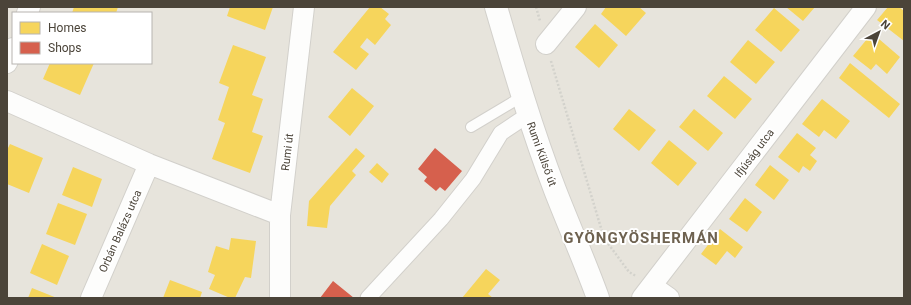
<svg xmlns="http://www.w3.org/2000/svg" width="911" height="305" viewBox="0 0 911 305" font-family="Roboto,sans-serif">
<rect width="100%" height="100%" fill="#f4f2ee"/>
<path fill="#e7e4dc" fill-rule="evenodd" d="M7,7H904V298H7ZM13,13H151V63H13Z"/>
<path fill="#f6d55c" d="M74,7H118L116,13H72Z
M230,7H273L265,30L227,16Z
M370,7H380L389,14L385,19L391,25L375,45L367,38L360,47L369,54L356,70L333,52Z
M606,7H639L646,13L626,36L601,14Z
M786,7H815L803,21Z
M888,7H899L904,11V41L877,20Z
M774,8L800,30L781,52L755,30Z
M595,24L618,45L599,68L575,47Z
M872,33L900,57L887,74L876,64L871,70L853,56Z
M748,40L775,62L756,84L730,62Z
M233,45L266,57L252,95L263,99L252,132L263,136L250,173L212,159L225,123L218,120L229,87L219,83Z
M50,63H94L80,95L43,79Z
M850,63L900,104L889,118L839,78Z
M724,76L752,99L735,119L707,96Z
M352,88L374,106L350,136L328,117Z
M822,99L850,121L836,139L824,130L819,137L802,124Z
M629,109L656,130L639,151L613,129Z
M694,109L723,133L708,151L679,127Z
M797,133L816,148L810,155L817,161L810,171L803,166L799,173L778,157Z
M669,140L697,163L678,186L651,163Z
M10,144L43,158L29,193L7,184V150Z
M356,148L365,156L352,171L356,175L330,206L327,228L307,226L309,201Z
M377,163L389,174L382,183L369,172Z
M770,165L789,180L774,200L755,185Z
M73,167L102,179L92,207L62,195Z
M745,198L762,212L747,232L729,219Z
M58,203L87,214L75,245L46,234Z
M720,229L743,247L735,258L727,251L716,265L701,254Z
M231,238L256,241L251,278L245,277L235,298H230L209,289L215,275L208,272L216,246L229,250Z
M42,244L69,256L57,285L30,273Z
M486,269L500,280L488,294L493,298H462Z
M170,280L202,292L200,298H163Z
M32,288L57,298H28Z"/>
<path fill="#d6604d" d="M435,148L462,171L445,191L440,187L436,191L424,181L427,177L418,169Z
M333,281L354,298H320Z"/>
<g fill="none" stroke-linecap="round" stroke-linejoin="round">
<defs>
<path id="service" d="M471,127L523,96"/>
<path id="pedestrian" d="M368,298L441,219L473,179L501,133L528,115"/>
<path id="minor" d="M27,13L30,7
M546,44L576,7
M7,63L13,48
M7,101L149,164L280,215
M652,286L669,298
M91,298L149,164
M280,298V215L304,7
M642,298L866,7"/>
<path id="tertiary" d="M496,7C514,69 532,130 555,190C569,226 585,262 598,298"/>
</defs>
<use href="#service" stroke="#d2d0cb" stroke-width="12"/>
<use href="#pedestrian" stroke="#d2d0cb" stroke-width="17"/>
<use href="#minor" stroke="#d2d0cb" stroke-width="22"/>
<use href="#tertiary" stroke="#d2d0cb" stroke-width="24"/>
<path stroke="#d3d2cc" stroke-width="2.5" stroke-dasharray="2 2" stroke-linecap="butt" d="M536,7L540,21
M551,61L604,238L629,272L636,276"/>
<use href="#service" stroke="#fdfdfc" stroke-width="10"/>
<use href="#pedestrian" stroke="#fdfdfc" stroke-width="15"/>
<use href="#minor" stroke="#fdfdfc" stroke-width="20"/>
<use href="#tertiary" stroke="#fdfdfc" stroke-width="22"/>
</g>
<g text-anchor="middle" stroke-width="4" stroke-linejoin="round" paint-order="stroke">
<g font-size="11" fill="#4b4439" stroke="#fff">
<text transform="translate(287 152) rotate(-83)" y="4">Rumi út</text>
<text transform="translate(754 153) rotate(-53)" y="4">Ifjúság utca</text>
<text transform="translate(542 154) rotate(70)" y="4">Rumi Külső út</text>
<text transform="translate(120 231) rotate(-66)" y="4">Orbán Balázs utca</text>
</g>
<g font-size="15" font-weight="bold" letter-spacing="1" fill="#6e6250" stroke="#fff">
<text x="641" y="243">GYÖNGYÖSHERMÁN</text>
</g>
</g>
<rect width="911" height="305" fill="none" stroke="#4b4439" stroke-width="16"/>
<rect x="12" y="12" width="140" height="52" fill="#ffffff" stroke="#b7b4b0"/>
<rect x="20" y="22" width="20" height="12" fill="#f6d55c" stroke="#b7b4b0"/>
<text x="48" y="32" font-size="12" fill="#4b4439">Homes</text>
<rect x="20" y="42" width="20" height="12" fill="#d6604d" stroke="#b7b4b0"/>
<text x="48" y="52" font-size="12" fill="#4b4439">Shops</text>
<g transform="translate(879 32) rotate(41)" stroke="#ffffff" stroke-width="3" paint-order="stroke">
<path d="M0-3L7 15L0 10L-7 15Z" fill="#4b4439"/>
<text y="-6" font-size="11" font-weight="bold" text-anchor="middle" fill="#4b4439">N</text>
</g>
</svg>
